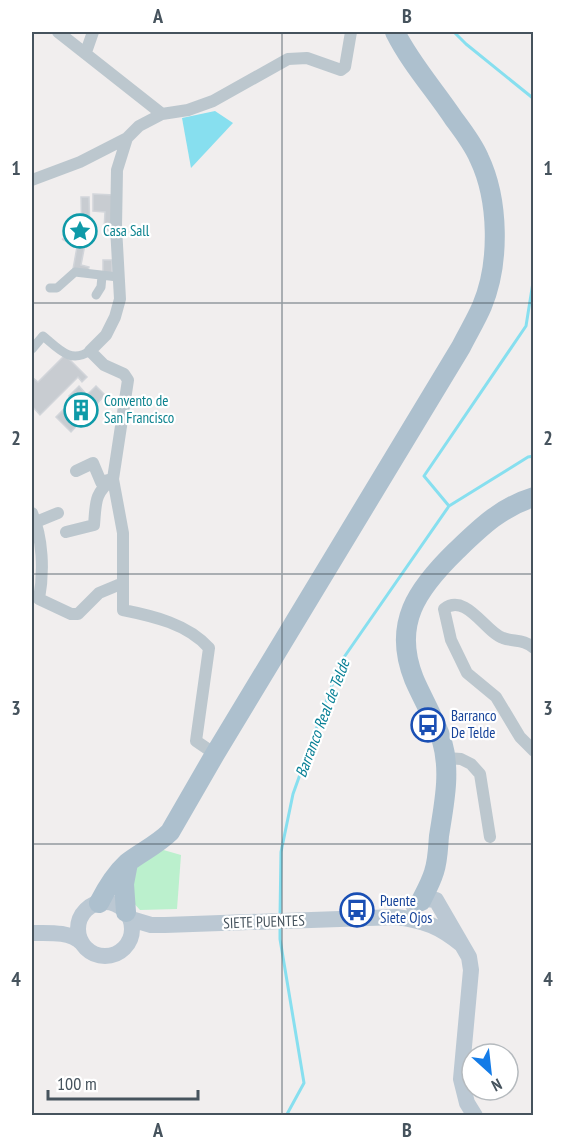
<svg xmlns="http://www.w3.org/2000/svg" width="565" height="1147" viewBox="0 0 565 1147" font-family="'PT Sans Narrow',sans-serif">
<rect width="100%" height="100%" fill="#f1eeee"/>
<path fill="#bbf0cd" d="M160,849L181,855L177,909L140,910L131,900L135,867Z"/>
<path fill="#87dfef" d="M215,111L233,123L191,168L182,118Z"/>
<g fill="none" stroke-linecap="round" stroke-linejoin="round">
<path stroke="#87dfef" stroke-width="3" d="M454,32L466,44L534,99
M449,506L424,476L526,326L534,276
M280,916L281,852L293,794L340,663L449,506L528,457L534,456
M280,926V939L304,1083L286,1116"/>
</g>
<path fill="#c8ccd1" stroke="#d2d5da" stroke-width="1.5" d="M93,194L114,195L113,232L104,230L105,212L93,211Z
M81,197H89L90,239H82Z
M62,239H86L81,265L89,267L88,271L73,269L77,247Z
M103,260H112V275L103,274Z
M65,355L87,377L82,382L78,377L40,415L32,406V377L38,382Z
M79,386L87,395L96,386L105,395L71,432L56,417L65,408L68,412L77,404L69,396Z"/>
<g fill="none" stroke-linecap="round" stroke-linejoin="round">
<path stroke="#bcc7ce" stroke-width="9" d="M50,288H57L75,272L118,277
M96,295L101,287L102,276
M32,349L43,336C59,349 70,364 90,351"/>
<path stroke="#bcc7ce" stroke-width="12" d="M58,32L162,114
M86,52L93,32
M127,138L117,170L116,227L120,299L115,317L106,335L90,351L104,365L124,374L128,380L113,479L123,533V610C153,616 188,624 209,648L196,741L215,754
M32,180L80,162L127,138L139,126L162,114L188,110L213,101L288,59L307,58L341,70L345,67L351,32
M76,471L93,463L101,482L112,479
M32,513C43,538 44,572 39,599L71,614H78L99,593L123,583
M36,522L58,513
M66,532L94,525C96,503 94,493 113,479
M534,648C524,639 514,642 503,638C486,633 466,592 444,609L451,640L467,673L496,697L520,737L534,751
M446,758L461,759L471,764L480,774L490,837"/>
<path stroke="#bbc8d3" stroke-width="16" d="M78 929a27 27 0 1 1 54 0a27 27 0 1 1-54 0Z
M414,907L425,899L436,900L469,957L471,970L461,1079L467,1103L475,1116
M131,919L151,925H165L397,917C425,921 439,926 461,944
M32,933C48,933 70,931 82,943"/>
<path stroke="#adc0ce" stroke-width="20" d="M421,901C426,891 431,882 434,872C438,860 438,847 439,836C444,804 451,772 442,741C435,719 423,700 414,679C392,624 417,589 456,551C480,528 501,507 534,497
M99,903C106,889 115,874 127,863C141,852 157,845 170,832L215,754L461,347C468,333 476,320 482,306C500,263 499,200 479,158C473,144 463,131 454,119C434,89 411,64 395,32
M126,912L124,884L128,863"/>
</g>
<path fill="none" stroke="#46535d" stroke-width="1.5" stroke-opacity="0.55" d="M282,32V1116M32,303H534M32,574H534M32,844H534"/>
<defs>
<symbol id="sight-ring" viewBox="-11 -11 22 22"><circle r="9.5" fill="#fff" stroke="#0f9aa8" stroke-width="1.5"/><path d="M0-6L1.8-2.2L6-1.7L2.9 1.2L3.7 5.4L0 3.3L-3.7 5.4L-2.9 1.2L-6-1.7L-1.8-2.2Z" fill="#0f9aa8"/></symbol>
<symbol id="building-ring" viewBox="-11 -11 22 22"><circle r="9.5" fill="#fff" stroke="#0f9aa8" stroke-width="1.5"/><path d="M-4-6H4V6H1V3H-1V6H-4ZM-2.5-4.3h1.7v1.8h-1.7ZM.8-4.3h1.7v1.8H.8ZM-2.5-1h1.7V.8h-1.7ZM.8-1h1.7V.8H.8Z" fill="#0f9aa8"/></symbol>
<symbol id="bus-ring" viewBox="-11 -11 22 22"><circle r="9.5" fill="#fff" stroke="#1a4fb4" stroke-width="1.5"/><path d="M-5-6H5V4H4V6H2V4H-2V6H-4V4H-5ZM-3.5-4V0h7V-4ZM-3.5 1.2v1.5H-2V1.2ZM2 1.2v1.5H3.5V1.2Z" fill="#1a4fb4"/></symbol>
</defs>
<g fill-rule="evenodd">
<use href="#sight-ring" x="61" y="212" width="38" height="38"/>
<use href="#building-ring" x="62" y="391" width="38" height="38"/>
<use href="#bus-ring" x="409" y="706" width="38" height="38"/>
<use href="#bus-ring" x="338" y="891" width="38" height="38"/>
</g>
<g text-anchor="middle" stroke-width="4.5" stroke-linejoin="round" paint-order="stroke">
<g font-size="15" fill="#0d838f" stroke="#fff" text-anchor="start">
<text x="103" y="236">Casa Sall</text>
<text x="104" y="406">Convento de<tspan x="104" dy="17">San Francisco</tspan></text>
</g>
<g font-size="15" fill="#164399" stroke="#fff" text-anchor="start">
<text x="451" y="721">Barranco<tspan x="451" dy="17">De Telde</tspan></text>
<text x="380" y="906">Puente<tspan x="380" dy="17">Siete Ojos</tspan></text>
</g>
<g font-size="15" fill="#46535d" stroke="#fff">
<text transform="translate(264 922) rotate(-2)" y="5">SIETE PUENTES</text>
</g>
<g font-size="16" font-style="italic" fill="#088096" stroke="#fff">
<text transform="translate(322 718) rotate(-69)" y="6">Barranco Real de Telde</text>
</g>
</g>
<rect width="565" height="1147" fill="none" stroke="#ffffff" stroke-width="66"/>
<g transform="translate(490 1072) rotate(153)"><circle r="28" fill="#ffffff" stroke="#b5babe" stroke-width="1.5"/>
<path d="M0-4.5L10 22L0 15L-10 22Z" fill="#137be7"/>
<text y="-9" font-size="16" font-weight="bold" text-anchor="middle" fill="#46535d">N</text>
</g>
<path d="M48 1090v9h150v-9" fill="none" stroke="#46535d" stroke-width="3"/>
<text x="57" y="1090" font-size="18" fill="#46535d" stroke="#ffffff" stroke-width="4.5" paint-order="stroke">100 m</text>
<rect x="33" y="33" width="499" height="1081" fill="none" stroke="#46535d" stroke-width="2"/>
<g font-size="20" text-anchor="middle" font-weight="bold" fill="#46535d">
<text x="158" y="23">A</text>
<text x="407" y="23">B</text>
<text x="16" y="175">1</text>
<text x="548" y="175">1</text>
<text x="16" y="445">2</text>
<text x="548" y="445">2</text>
<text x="16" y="715">3</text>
<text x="548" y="715">3</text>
<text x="16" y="986">4</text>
<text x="548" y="986">4</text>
<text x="158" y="1137">A</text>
<text x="407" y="1137">B</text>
</g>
</svg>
